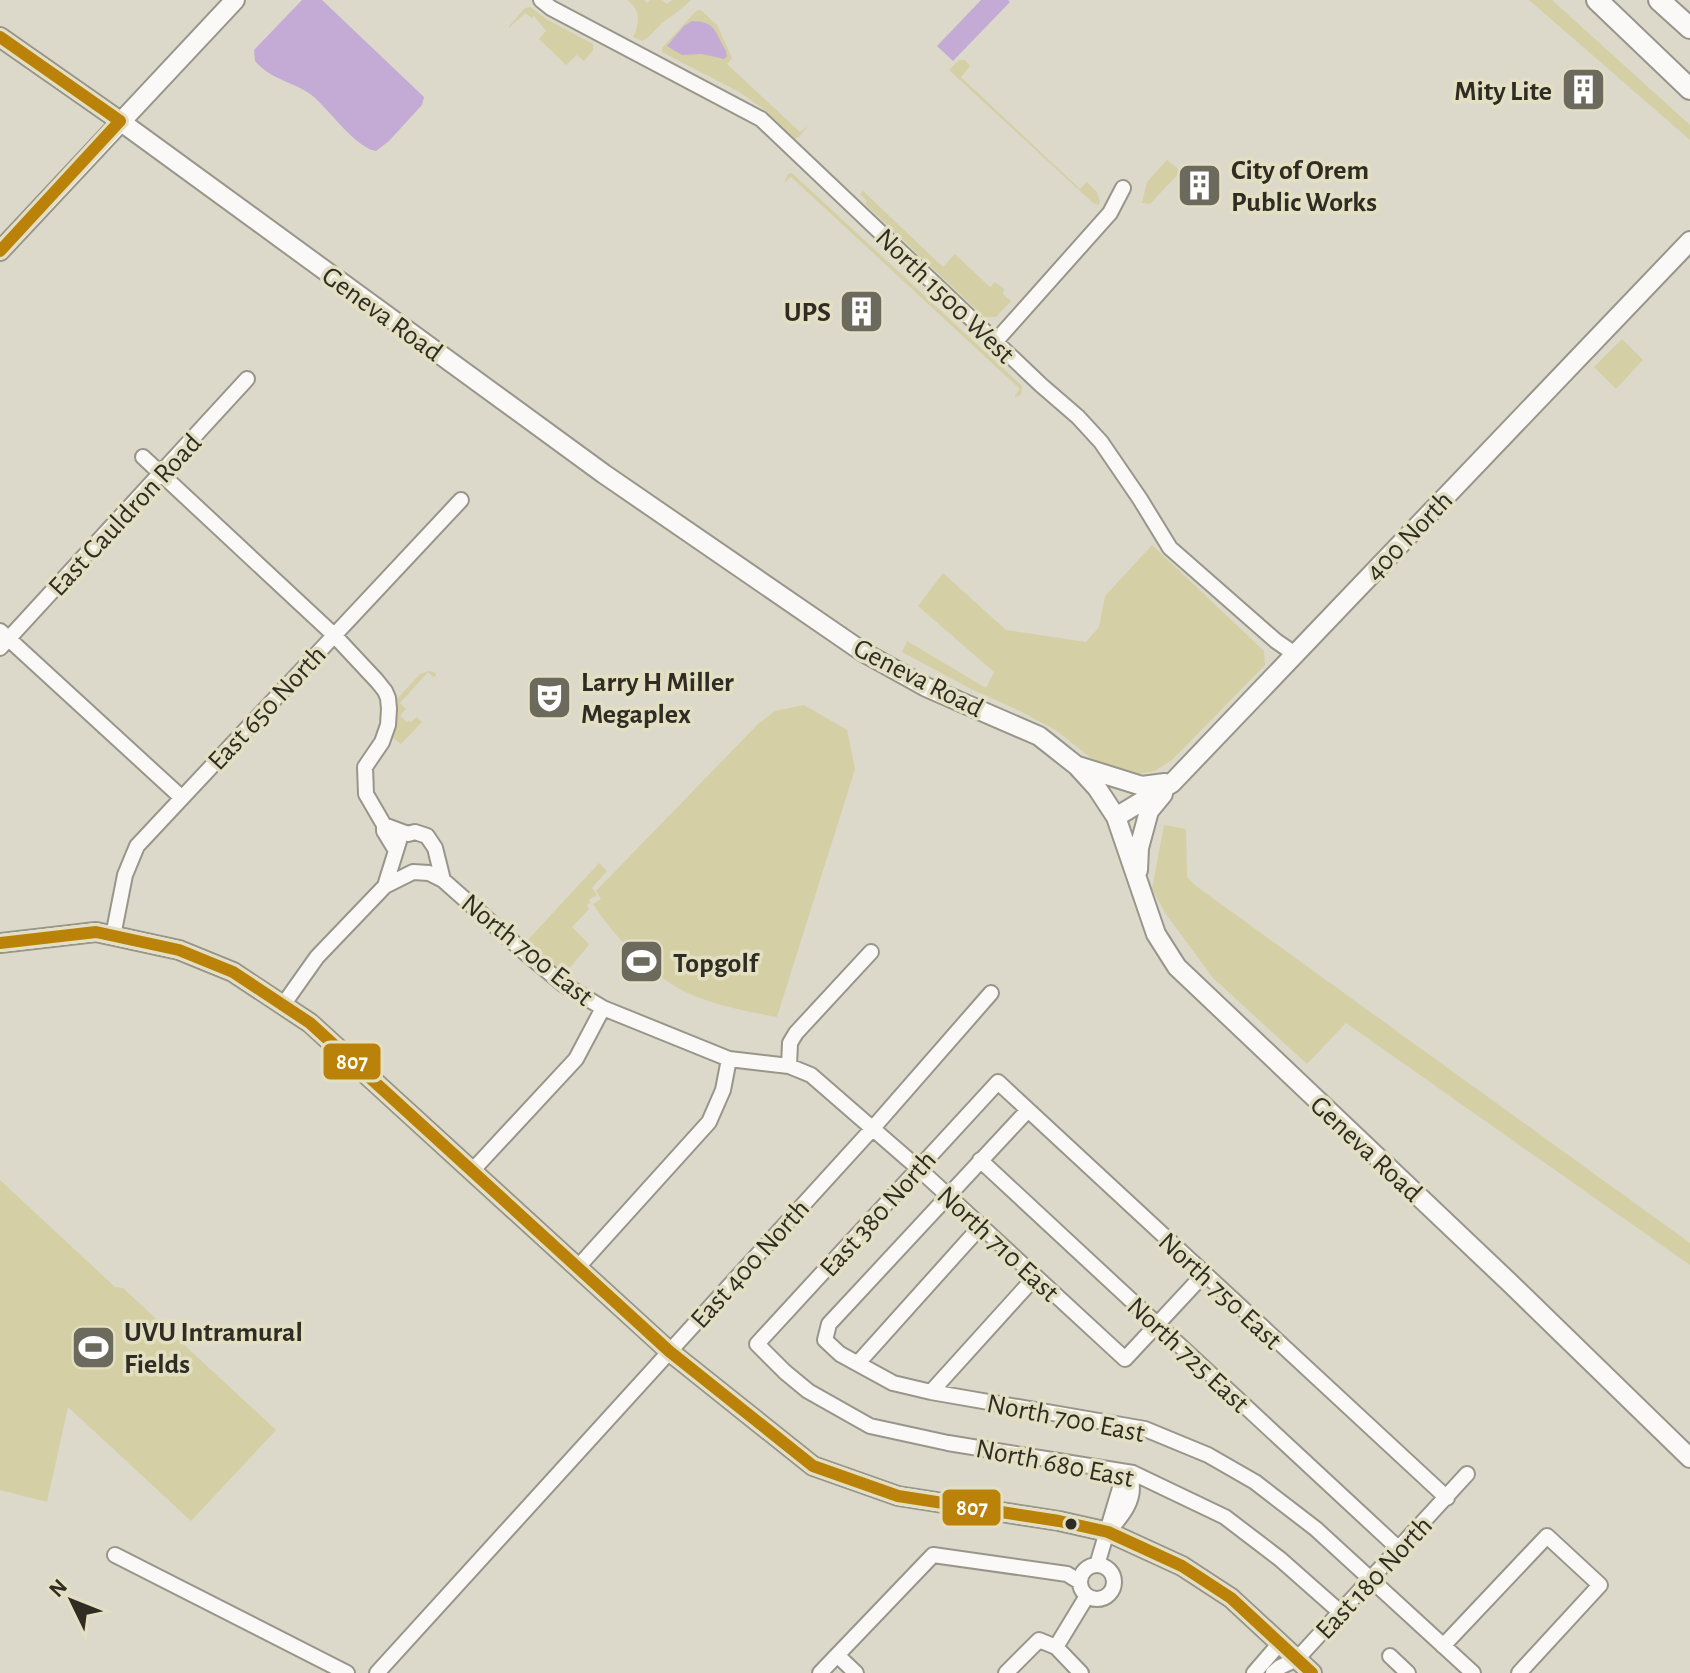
<svg xmlns="http://www.w3.org/2000/svg" width="1690" height="1673" viewBox="0 0 1690 1673" font-family="'Alegreya Sans',sans-serif">
<rect width="100%" height="100%" fill="#dcd9ca"/>
<path fill="#d5cfa5" d="M627,0H644L647,3L650,0H662L667,4L672,0H691C682,9 673,15 663,22C656,29 651,36 642,41L633,37C640,22 641,10 627,0Z
M1529,0H1552L1690,125V140Z
M530,7L548,20L593,44V50L584,61L577,55L566,65L539,39L546,31L534,16L532,18L525,13L509,28V26L525,8Z
M698,10L702,11L717,25L732,58L727,64L800,132L808,126L799,137L795,139L765,110L739,92L662,52V48L695,12Z
M959,60H965L970,66L961,77L1080,189L1087,182L1097,192L1100,202L1099,205L1093,203L949,70Z
M1167,160L1181,171L1150,204L1142,203L1147,182Z
M792,173L1022,386L1021,395L1015,397V395L1020,389L791,177L784,183L788,174Z
M863,191L943,267L955,254L990,287L995,282L1004,289L1003,294L1011,301L996,317H984L865,204L867,201L860,194Z
M1622,339L1643,360L1616,389L1594,367Z
M1152,545L1264,651L1265,665L1173,759L1155,771L1135,775L1097,763L1057,731L1020,711L971,689L902,652L907,641L986,688L994,672L918,606L943,573L1006,630L1086,642L1099,627L1105,596Z
M429,671L436,673V676L433,677L428,672L400,703L406,709L400,716L407,722L409,721L411,722L417,717L422,722L401,744L392,737L396,724V700L420,674Z
M804,705L847,730L855,769L777,1017C744,1011 706,1004 676,987C642,966 615,937 593,904L601,899L596,891L759,723L775,711Z
M1164,825L1186,829L1187,877L1196,886L1690,1243V1265L1346,1023L1307,1064L1213,978L1165,913L1152,889Z
M599,863L607,871L592,888L597,895L589,900L590,903L587,905L589,909L572,927L589,944L588,946L566,972L561,971L536,950L533,952L525,943Z
M0,1180L115,1287L123,1288L276,1430L191,1521L68,1407L47,1502L0,1490Z"/>
<path fill="#c4abd5" d="M302,0H322L424,97L422,105L389,141L376,151C356,148 330,111 314,97C296,82 272,81 255,61L254,50Z
M981,0H1008L1010,2L953,61L937,46Z
M692,21C713,22 714,28 722,44C728,55 724,44 727,56L724,59L702,54L682,55L667,46L684,26Z"/>
<g fill="none" stroke-linecap="round" stroke-linejoin="round">
<defs>
<path id="minor" d="M541,0L551,8L761,119L1041,385L1078,417L1101,442L1140,499L1170,548L1276,641L1295,654
M995,342L1110,213L1123,188
M143,457L334,635L377,681L385,691L388,698L389,709L388,725L382,742L365,767L366,794L384,825V831L395,849
M0,631L181,797
M0,648L247,379
M384,825L408,834L415,832L427,836L435,848L443,880
M385,886L399,841
M113,936L125,875L137,846L461,500
M283,1005L317,957L385,886L413,872L429,873L443,880L522,950L563,984L603,1008L729,1059L789,1066L811,1075L918,1168L1125,1359L1204,1274
M789,1066L790,1043L796,1033L871,952
M1028,1110L829,1324L825,1340L840,1354L893,1383L931,1392L1145,1429L1208,1455L1255,1482L1316,1529L1473,1673
M980,1160L1399,1549
M472,1171L576,1059L603,1008
M578,1267L709,1122L723,1090L729,1059
M858,1363L981,1226
M931,1392L1035,1277
M115,1555L347,1673
M1080 1582a17 17 0 1 1 34 0a17 17 0 1 1-34 0Z
M1097,1565L1120,1488L1131,1481C1136,1501 1120,1518 1108,1532
M1340,1612L1280,1559L1225,1517L1133,1473L948,1443L870,1426L808,1391L785,1372L757,1344L998,1082L1447,1498
M1443,1646L1547,1536L1600,1585L1519,1673
M1056,1647L1087,1596
M837,1655L856,1673
M1390,1656L1408,1673
M377,1673L873,1128L991,993
M820,1673L933,1555L1067,1574L1080,1582
M1006,1673L1039,1640L1056,1647L1081,1673
M1254,1673L1280,1643
M1273,1673L1280,1667L1297,1659L1467,1474"/>
<path id="major" d="M0,37L120,121L604,474L863,652L926,687L1039,736L1053,747L1077,766L1097,788L1116,817L1156,934L1177,967L1510,1283L1690,1458
M0,251L235,0
M1078,766L1142,786L1165,783
M1116,817L1172,783L1690,241
M1138,870L1139,848L1149,811L1163,794
M0,943L96,932L179,950L233,972L310,1023L669,1351L813,1466L898,1496L1059,1521L1108,1532L1182,1566L1231,1598L1312,1673"/>
<path id="highway" d="M1597,0L1690,89
M1659,0L1690,28"/>
</defs>
<use href="#minor" stroke="#98968a" stroke-width="18"/>
<use href="#major" stroke="#98968a" stroke-width="22"/>
<use href="#highway" stroke="#98968a" stroke-width="24"/>
<use href="#minor" stroke="#faf9f7" stroke-width="14"/>
<use href="#major" stroke="#faf9f7" stroke-width="18"/>
<use href="#highway" stroke="#faf9f7" stroke-width="20"/>
<defs>
<path id="bus-1" d="M0,37L120,121
M0,251L120,121
M0,943L96,932L179,950L233,972L310,1023L669,1351L813,1466L898,1496L1059,1521L1108,1532L1182,1566L1231,1598L1312,1673"/>
</defs>
<use href="#bus-1" stroke="#e3dfc3" stroke-width="18"/>
<use href="#bus-1" stroke="#bb820a" stroke-width="12"/>
</g>
<defs>
<symbol id="building-square" viewBox="-11 -11 22 22"><rect x="-9" y="-9" width="18" height="18" rx="4" fill="#6c695d" stroke="#e3dfc3"/><path d="M-4-6H4V6H1V3H-1V6H-4ZM-2.5-4.3h1.7v1.8h-1.7ZM.8-4.3h1.7v1.8H.8ZM-2.5-1h1.7V.8h-1.7ZM.8-1h1.7V.8H.8Z" fill="#fff"/></symbol>
<symbol id="theatre-square" viewBox="-11 -11 22 22"><rect x="-9" y="-9" width="18" height="18" rx="4" fill="#6c695d" stroke="#e3dfc3"/><path d="M-5-5.5Q0-4 5-5.5V0Q5 5 0 6Q-5 5-5 0ZM-3.3-2.5H-1v1.5H-3.3ZM1-2.5H3.3v1.5H1ZM-2.8 1Q0 5.5 2.8 1Z" fill="#fff"/></symbol>
<symbol id="stadium-square" viewBox="-11 -11 22 22"><rect x="-9" y="-9" width="18" height="18" rx="4" fill="#6c695d" stroke="#e3dfc3"/><path d="M0-5a6.5 5 0 1 0 0 10a6.5 5 0 1 0 0-10ZM-3.5-1.8h7v3.6h-7Z" fill="#fff"/></symbol>
</defs>
<g fill-rule="evenodd">
<use href="#building-square" x="1558" y="64" width="51" height="51"/>
<use href="#building-square" x="1174" y="160" width="51" height="51"/>
<use href="#building-square" x="836" y="286" width="51" height="51"/>
<use href="#theatre-square" x="524" y="672" width="51" height="51"/>
<use href="#stadium-square" x="616" y="936" width="51" height="51"/>
<use href="#stadium-square" x="68" y="1322" width="51" height="51"/>
</g>
<circle fill="#2f2d23" stroke="#e3dfc3" stroke-width="3" cx="1071" cy="1524" r="7"/>
<g text-anchor="middle" stroke-width="7" stroke-linejoin="round" paint-order="stroke">
<g font-size="28" font-weight="bold" fill="#2f2d23" stroke="#e3dfc3" text-anchor="start">
<text x="1552" y="100" text-anchor="end">Mity Lite</text>
<text x="1231" y="179">City of Orem<tspan x="1231" dy="32">Public Works</tspan></text>
<text x="831" y="321" text-anchor="end">UPS</text>
<text x="581" y="691">Larry H Miller<tspan x="581" dy="32">Megaplex</tspan></text>
<text x="673" y="972">Topgolf</text>
<text x="124" y="1341">UVU Intramural<tspan x="124" dy="32">Fields</tspan></text>
</g>
<g font-size="28" fill="#2f2d23" stroke="#e3dfc3">
<text transform="translate(946 295) rotate(44)" y="10">North 1500 West</text>
<text transform="translate(383 313) rotate(36)" y="10">Geneva Road</text>
<text transform="translate(124 514) rotate(-47)" y="10">East Cauldron Road</text>
<text transform="translate(1408 535) rotate(-46)" y="10">400 North</text>
<text transform="translate(919 677) rotate(27)" y="10">Geneva Road</text>
<text transform="translate(266 707) rotate(-47)" y="10">East 650 North</text>
<text transform="translate(528 949) rotate(39)" y="10">North 700 East</text>
<text transform="translate(1367 1148) rotate(43)" y="10">Geneva Road</text>
<text transform="translate(877 1213) rotate(-48)" y="10">East 380 North</text>
<text transform="translate(999 1243) rotate(43)" y="10">North 710 East</text>
<text transform="translate(749 1263) rotate(-48)" y="10">East 400 North</text>
<text transform="translate(1221 1290) rotate(43)" y="10">North 750 East</text>
<text transform="translate(1189 1354) rotate(43)" y="10">North 725 East</text>
<text transform="translate(1066 1417) rotate(11)" y="10">North 700 East</text>
<text transform="translate(1055 1462) rotate(11)" y="10">North 680 East</text>
<text transform="translate(1373 1577) rotate(-47)" y="10">East 180 North</text>
</g>
</g>
<g stroke="#e3dfc3" stroke-width="3">
<rect x="322" y="1042" width="60" height="39" rx="8" fill="#bb820a"/>
<rect x="941" y="1488" width="61" height="39" rx="8" fill="#bb820a"/>
</g>
<g font-size="22" text-anchor="middle" font-weight="bold" fill="#fff">
<text x="352" y="1069">807</text>
<text x="972" y="1515">807</text>
</g>
<g transform="translate(72 1601) rotate(313)" stroke="#e3dfc3" stroke-width="6" paint-order="stroke">
<path d="M0-6L14 30L0 20L-14 30Z" fill="#2f2d23"/>
<text y="-12" font-size="22" font-weight="bold" text-anchor="middle" fill="#2f2d23">N</text>
</g>
</svg>
